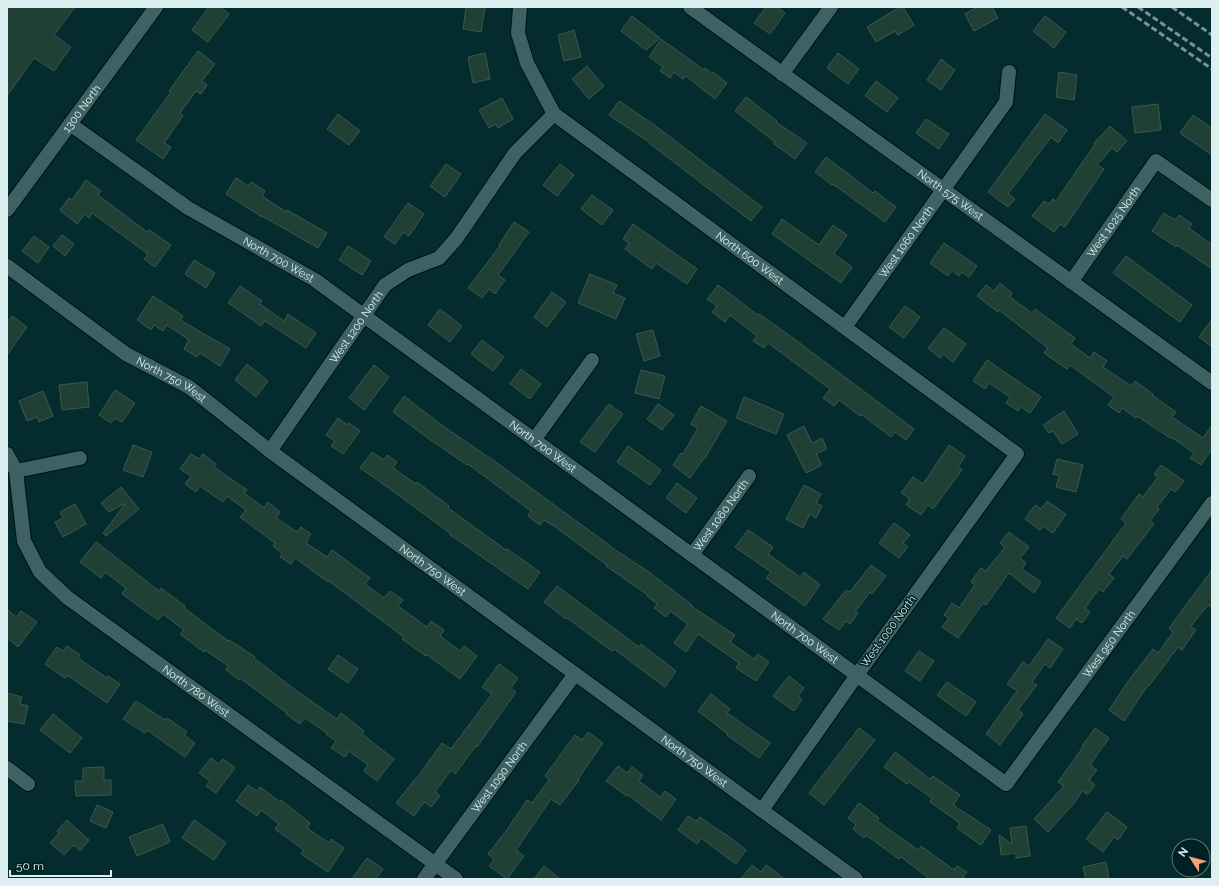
<svg xmlns="http://www.w3.org/2000/svg" width="1219" height="886" viewBox="0 0 1219 886" font-family="Raleway,sans-serif">
<rect width="100%" height="100%" fill="#042b2d"/>
<path fill="#214035" stroke="#3a594e" d="M7,7H75L54,35L71,47L54,71L34,58L7,96Z
M209,7H220L229,14L208,42L192,30Z
M466,7H485L481,32L463,29Z
M766,7H777L785,13L770,34L754,23Z
M900,7H903L914,25L898,35L895,31L876,42L867,27Z
M977,7H992L998,18L974,31L965,14Z
M632,16L660,38L646,50L621,31Z
M1045,16L1066,32L1054,48L1033,31Z
M574,30L581,57L564,61L558,35Z
M661,39L704,70L705,68L712,73L713,72L727,83L715,99L686,76L683,79L674,72L670,78L660,71L663,67L649,57Z
M198,51L215,64L202,81L207,85L201,94L196,91L180,113L183,116L164,143L171,147L163,159L136,140L171,92L169,91Z
M485,53L490,79L473,83L468,57Z
M838,53L859,69L848,84L827,68Z
M941,59L955,70L941,90L927,80Z
M587,66L604,86L589,99L572,79Z
M1059,72L1077,75L1074,100L1056,97Z
M876,81L898,98L887,112L865,96Z
M746,97L777,121L776,122L807,143L795,159L774,144L775,142L735,111Z
M502,98L513,119L498,128L496,124L489,128L479,110Z
M619,101L653,124L762,207L751,221L649,143V142L609,115Z
M1158,104L1161,130L1135,133L1132,107Z
M338,114L360,131L349,145L327,129Z
M1045,114L1067,130L1058,143L1051,137L1008,194L1015,199L1008,207L988,192Z
M1193,115L1212,128V155L1180,133Z
M926,119L949,134L939,149L916,133Z
M1110,126L1127,141L1117,152L1112,148L1097,165L1104,169L1065,227L1060,224L1054,232L1032,216L1044,201L1049,204L1053,199L1056,201L1095,144L1094,143Z
M826,157L873,193L875,191L896,207L885,222L833,184L832,185L815,172Z
M446,164L461,174L445,197L430,186Z
M560,164L574,175L557,196L543,185Z
M236,178L248,186L251,182L265,191L262,196L286,212L287,210L327,233L318,248L262,216V217L226,194Z
M86,180L101,191L98,195L147,232L149,230L171,245L155,267L144,259L148,254L92,213L89,218L85,214L77,224L60,210L69,198L72,200Z
M592,195L613,210L602,225L581,209Z
M408,203L424,214L409,236L403,232L395,244L384,237Z
M1164,213L1175,220L1179,215L1192,224L1189,228L1212,245V269L1177,245L1176,247L1152,231Z
M782,219L819,245L833,225L847,235L834,254L852,267L841,283L772,234Z
M514,222L529,232L498,275L505,280L495,294L489,289L482,298L468,288L500,246L499,245Z
M633,224L697,269L687,284L656,263L652,269L625,249L629,243L623,239Z
M62,235L74,244L65,256L53,246Z
M34,236L49,247L38,263L22,251Z
M944,243L977,266L969,277L962,272L959,276L952,271L948,276L930,263Z
M348,246L371,261L362,275L339,260Z
M1126,256L1192,305L1180,322L1113,273Z
M194,260L215,273L206,288L185,274Z
M590,274L617,285L613,293L625,298L616,319L578,303Z
M1000,283L1012,293L1010,297L1032,313L1035,309L1075,338L1071,344L1090,358L1094,352L1107,361L1103,367L1131,386L1135,381L1153,394L1152,395L1176,412L1172,417L1203,438L1212,425V449L1201,465L1190,458L1194,453L1171,437L1170,438L1137,416L1136,418L1122,408L1119,413L1108,405L1114,397L1070,365L1067,369L1044,353L1048,348L999,310L998,312L977,296L986,285L994,291Z
M718,285L758,315L759,314L793,338L914,429L906,440L895,432L891,437L861,414L860,416L839,400L834,406L823,398L830,389L768,343L764,348L753,341L757,336L730,315L725,322L712,312L717,306L707,299Z
M240,286L262,301L260,304L284,321L288,314L316,333L306,348L265,321L261,326L228,303Z
M552,292L566,302L547,327L534,317Z
M153,296L183,316L180,320L230,349L220,366L200,353L197,357L184,349L189,340L167,325L163,331L154,325L151,330L137,320Z
M905,306L920,317L904,338L889,327Z
M440,309L462,326L450,342L428,325Z
M12,316L27,327L7,355V322Z
M1212,319V347L1199,337Z
M944,328L966,344L953,362L943,354L940,358L928,348Z
M653,330L660,356L644,361L636,334Z
M482,340L504,357L493,371L471,354Z
M987,360L1041,397L1030,413L1021,407L1018,411L1006,403L1010,397L989,383L985,389L973,381Z
M247,364L268,381L256,397L235,380Z
M374,365L389,377L364,410L349,398Z
M521,369L541,384L530,399L510,384Z
M641,370L665,376L659,399L635,393Z
M87,382L89,407L62,410L59,385Z
M115,390L135,403L122,422L115,418L111,423L99,415Z
M43,391L53,416L39,422L37,417L27,421L19,401Z
M404,396L443,426L488,457H489L617,551L649,572L692,605L691,606L735,635L730,642L754,659L758,654L769,662L756,681L736,668L739,663L698,634L686,652L674,643L688,624L670,611L666,617L654,608L657,604L647,596L648,595L606,566L607,565L554,526L544,520L540,525L528,516L531,511L468,464L467,465L425,436L393,412Z
M744,397L784,414L776,434L736,418Z
M609,404L623,414L595,452L580,442Z
M658,404L674,415L662,430L647,419Z
M701,406L727,421L705,458H704L690,478L673,465L681,453L683,454L698,428L691,424Z
M1064,411L1078,434L1062,444L1053,431L1049,433L1043,425Z
M338,418L348,425L349,423L360,431L343,454L331,446L335,441L326,435Z
M804,426L812,443L822,438L827,449L816,454L822,465L806,473L787,435Z
M133,445L152,452L143,477L123,470Z
M949,445L965,456L958,467L962,470L933,509L928,505L921,515L906,505L910,499L901,493L913,477L923,484Z
M628,446L661,470L650,485L617,462Z
M372,452L384,460L387,455L397,462L393,468L416,484L417,482L449,506L448,508L506,550L507,549L540,572L528,589L449,534L450,533L390,489L360,468Z
M191,454L199,459L203,454L216,464L214,467L247,490L244,493L264,508L268,502L280,512L276,518L297,532L301,527L311,534L306,543L327,557L332,550L370,578L365,584L384,598L390,591L403,600L398,606L416,619L427,627L431,621L444,630L440,636L460,651L464,646L477,656L460,679L427,655L426,656L402,639L404,637L329,581L328,582L295,558L291,564L280,557L282,553L273,546L275,543L240,517L246,510L227,496L223,502L200,486L196,492L185,484L191,476L180,469Z
M1057,459L1083,465L1076,492L1056,487L1059,476L1053,474Z
M1161,465L1184,481L1175,492L1171,489L1157,507L1159,509L1150,521L1154,524L1127,559L1123,556L1109,574L1114,578L1103,592L1099,589L1085,608L1090,612L1082,623L1076,619L1070,628L1056,618L1126,523L1121,519L1139,494L1143,497L1158,477L1154,474Z
M677,483L697,498L686,513L666,498Z
M804,485L821,494L816,503L822,506L816,518L810,514L803,528L786,519Z
M121,487L139,509L106,536L103,533L126,503L109,512L101,503Z
M1047,501L1066,514L1053,533L1043,526L1040,530L1025,519L1035,505L1041,509Z
M75,504L86,524L63,537L55,522L63,518L60,512Z
M894,523L910,535L903,543L908,547L899,558L879,543Z
M748,530L773,547L768,554L800,577L804,572L820,585L805,606L766,578L771,572L735,547Z
M1009,532L1029,547L1020,558L1026,563L1022,569L1041,582L1034,593L1009,573L986,605L983,603L958,638L942,627L949,618L944,615L952,603L959,608L975,585L971,582L981,568L986,571L1005,547L1000,543Z
M96,542L159,591L161,588L185,606L184,608L228,641L229,640L255,657L254,658L298,692L337,719L341,713L364,731L362,734L394,759L377,781L364,771L368,765L349,751L345,757L331,748L336,741L326,734L327,733L305,718L300,724L286,714L287,713L240,678L239,680L226,670L228,666L205,650L204,652L180,634L184,630L163,614L158,620L122,594L126,588L105,572L101,578L80,562Z
M871,565L886,576L872,594L870,592L855,612L858,613L850,624L846,621L839,630L823,619L846,590L850,592Z
M1212,570V608L1208,605L1191,626L1196,630L1182,650L1178,647L1149,686L1148,685L1124,721L1109,710L1129,680L1153,649L1158,653L1173,632L1169,628Z
M557,586L639,647L641,644L676,671L665,687L614,649L612,651L567,618L566,619L544,602Z
M7,609L16,617L21,611L37,622L18,647L7,638Z
M1048,639L1063,649L1050,668L1045,664L1032,682L1037,685L1018,710L1023,714L1000,745L986,734L1017,691L1007,684L1023,662L1029,666Z
M67,646L80,655L78,658L107,678L108,676L120,684L107,703L67,675L65,678L45,664L57,647L63,651Z
M919,651L934,661L920,681L905,671Z
M338,655L358,669L348,683L328,669Z
M499,664L518,678L511,688L516,692L477,747L476,746L455,774L451,770L435,792L440,796L431,807L424,802L414,816L396,803L416,778H417L442,743L451,749L492,694L482,687Z
M789,676L804,688L798,696L802,700L794,711L773,696Z
M947,682L976,702L966,716L937,695Z
M7,693L22,697L20,704L28,706L24,724L7,721Z
M711,694L730,709L727,713L770,743L759,758L727,735L728,734L698,711Z
M136,701L165,720L167,718L187,732L184,735L195,743L185,757L147,730L145,733L123,719Z
M53,714L82,738L70,753L40,730Z
M859,728L875,740L824,805L809,793Z
M1095,728L1109,738L1090,765L1097,770L1089,780L1095,785L1088,794L1082,791L1075,802L1048,832L1034,819L1064,786L1058,782L1083,747L1082,746Z
M588,732L603,743L578,779L579,780L560,805L551,799L516,850L524,856L507,879L489,866L494,859L488,854L506,831L527,800L532,803L549,780L545,776L575,735L582,740Z
M895,752L930,779L933,776L960,795L953,805L991,830L981,845L957,828L960,823L930,802L932,798L909,782L907,784L884,767Z
M211,758L219,764L223,759L235,768L216,793L206,786L210,781L199,773Z
M618,766L627,773L632,767L643,775L639,781L660,797L665,791L676,799L661,820L628,795L627,796L606,781Z
M104,767V780H111V795L76,796L75,781H83V768Z
M248,785L257,791L260,787L280,802L281,800L310,823L307,828L329,843L331,839L344,848L328,872L301,854L304,850L275,829L279,824L261,810L257,816L236,801Z
M859,803L879,818L877,821L918,850L921,846L954,870L957,866L967,872L963,877L966,879H930L901,857L899,859L866,835L864,838L853,829L856,825L848,818Z
M97,805L113,812L106,828L90,821Z
M1107,812L1127,827L1118,840L1114,837L1103,852L1086,839Z
M688,816L696,821L700,817L724,834V833L746,850L736,864L701,838L697,844L678,830Z
M67,820L89,840L80,851L74,845L64,855L50,843L59,833L57,831Z
M194,820L226,843L214,860L182,838Z
M163,824L170,842L137,856L129,837Z
M1026,826L1030,856L1016,858V853L1001,855L999,835L1012,844L1010,828Z
M367,858L383,869L376,879H352Z
M1106,862L1109,879H1086L1083,867Z
M752,865L761,872L766,865L785,879H741Z
M544,866L560,879H534Z"/>
<g fill="none" stroke-linecap="round" stroke-linejoin="round">
<defs>
<g id="minor">
<path id="s1" d="M520,7L518,33L527,63L554,114L1017,454L857,675L762,810"/>
<path id="s2" d="M690,7L1212,383"/>
<path d="M782,74L831,7"/>
<path id="s3" d="M70,124L188,208L315,280L1006,784L1212,503"/>
<path id="s4" d="M7,210L156,7"/>
<path id="s5" d="M7,266L126,354L189,387L270,451L856,879"/>
<path id="s6" d="M1071,282L1156,161L1212,200"/>
<path id="s7" d="M845,327L1006,102L1009,72"/>
<path d="M534,440L592,360"/>
<path id="s8" d="M270,451L385,285L408,270L439,258L456,239L515,153L554,114"/>
<path id="s9" d="M7,454L16,471L24,541L40,572L68,598L456,879"/>
<path d="M16,471L80,458"/>
<path id="s10" d="M692,555L749,476"/>
<path d="M7,768L28,784"/>
<path id="s11" d="M424,879L575,674"/>
</g>
</defs>
<use href="#minor" stroke="#001214" stroke-width="16"/>
<use href="#minor" stroke="#3e6264" stroke-width="14"/>
<path stroke="#769395" stroke-width="3" stroke-dasharray="6 3" stroke-linecap="butt" d="M1122,7L1212,69
M1138,7L1212,58
M1172,7L1212,35"/>
</g>
<g text-anchor="middle" stroke-width="3" stroke-linejoin="round" paint-order="stroke">
<g font-size="11" fill="#dceff1" stroke="#002124">
<text dy="4" stroke="none"><textPath href="#s4" startOffset="126">1300 North</textPath></text>
<text dy="4" stroke="none"><textPath href="#s2" startOffset="321">North 575 West</textPath></text>
<text dy="4" stroke="none"><textPath href="#s6" startOffset="74">West 1025 North</textPath></text>
<text dy="4" stroke="none"><textPath href="#s7" startOffset="105">West 1060 North</textPath></text>
<text dy="4" stroke="none"><textPath href="#s1" startOffset="358">North 600 West</textPath></text>
<text dy="4" stroke="none"><textPath href="#s3" startOffset="249">North 700 West</textPath></text>
<text dy="4" stroke="none"><textPath href="#s8" startOffset="151">West 1200 North</textPath></text>
<text dy="4" stroke="none"><textPath href="#s5" startOffset="200">North 750 West</textPath></text>
<text dy="4" stroke="none"><textPath href="#s3" startOffset="573">North 700 West</textPath></text>
<text dy="4" stroke="none"><textPath href="#s10" startOffset="49">West 1060 North</textPath></text>
<text dy="4" stroke="none"><textPath href="#s5" startOffset="524">North 750 West</textPath></text>
<text transform="translate(888 631) rotate(-54)" y="4">West 1000 North</text>
<text dy="4" stroke="none"><textPath href="#s3" startOffset="897">North 700 West</textPath></text>
<text dy="4" stroke="none"><textPath href="#s3" startOffset="1320">West 950 North</textPath></text>
<text dy="4" stroke="none"><textPath href="#s9" startOffset="321">North 780 West</textPath></text>
<text dy="4" stroke="none"><textPath href="#s5" startOffset="848">North 750 West</textPath></text>
<text dy="4" stroke="none"><textPath href="#s11" startOffset="127">West 1090 North</textPath></text>
</g>
</g>
<rect width="1219" height="886" fill="none" stroke="#dceff1" stroke-width="16"/>
<g transform="translate(1191 858) rotate(306)"><circle r="19" fill="#002124" stroke="#587376"/>
<path d="M0-3L7 15L0 10L-7 15Z" fill="#f1a17d"/>
<text y="-6" font-size="11" font-weight="bold" text-anchor="middle" fill="#dceff1">N</text>
</g>
<path d="M10 870v6h101v-6" fill="none" stroke="#dceff1" stroke-width="2"/>
<text x="16" y="870" font-size="12" fill="#dceff1" stroke="#002124" stroke-width="3" paint-order="stroke">50 m</text>
</svg>
